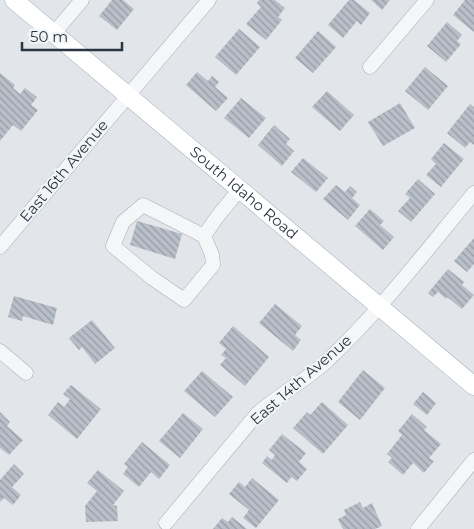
<svg xmlns="http://www.w3.org/2000/svg" width="474" height="529" viewBox="0 0 474 529" font-family="Montserrat,sans-serif">
<defs>
<pattern id="building-back-hatch" width="6" height="6" patternUnits="userSpaceOnUse" patternTransform="scale(1.25)"><rect width="6" height="6" fill="#b9bfc8"/><path d="M-1 5l2 2M0 0l6 6M5-1l2 2" fill="none" stroke="#969ca4"/></pattern>
</defs>
<rect width="100%" height="100%" fill="#e2e6ea"/>
<path fill="url(#building-back-hatch)" d="M112,0H123L134,9L117,30L99,16Z
M259,0H275L285,8L278,17L282,20L266,40L246,24L261,7L257,3Z
M349,0H354L370,13L361,25L357,21L343,38L328,25Z
M371,0H390L382,10Z
M465,0H474V32L453,15Z
M447,22L462,35L457,41L461,44L446,62L427,46Z
M239,29L260,47L236,75L215,57Z
M318,31L336,47L313,73L295,58Z
M425,67L448,86L428,110L405,91Z
M197,72L208,81L212,76L219,82L215,87L228,98L216,111L186,85Z
M0,73L15,85L13,88L20,94L25,88L37,97L31,105L38,110L21,131L13,125L0,141Z
M327,91L354,115L340,131L312,107Z
M241,98L266,118L249,138L224,118Z
M400,103L415,128L383,146L368,122Z
M470,104L474,107V145L470,142L465,148L447,133Z
M274,125L290,139L286,144L294,151L282,166L258,145Z
M444,143L464,159L441,187L426,175L436,164L431,159Z
M303,158L328,178L316,192L291,172Z
M418,179L435,194L411,222L398,211L410,198L405,194Z
M336,185L345,192L350,186L357,192L352,198L360,205L348,220L323,199Z
M370,209L384,221L380,225L394,237L383,250L355,226Z
M137,221L182,234L175,259L130,245Z
M474,238V264L467,272L454,261Z
M448,269L464,282L462,285L474,295L462,309L447,297L446,299L438,292L433,297L428,293Z
M14,296L57,308L53,325L23,316L22,321L8,317Z
M275,304L302,326L295,335L301,340L293,351L259,323Z
M92,320L115,348L95,364L82,347L79,350L69,338Z
M233,326L269,357L245,386L220,365L226,358L221,355L226,349L219,343Z
M363,370L385,388L360,420L338,402Z
M202,371L233,397L215,417L184,391Z
M71,385L101,409L77,439L48,415L58,402L64,407L70,399L63,394Z
M423,392L436,403L427,415L413,404Z
M322,402L348,425L323,454L293,428L307,412L310,415Z
M0,412L10,422L7,426L23,440L9,455L0,448Z
M183,413L203,429L180,458L159,441Z
M412,414L427,427L424,430L441,444L429,458L434,461L424,473L413,463L403,475L388,462L392,458L387,454L402,435L398,431Z
M282,434L306,453L299,462L307,469L297,481L291,477L287,483L262,463L267,456L272,460L275,455L269,450Z
M142,442L170,465L159,479L151,472L139,487L123,474L128,467L124,464Z
M14,464L24,474L12,487L21,495L13,505L4,498L0,502V480Z
M98,470L124,491L113,505L117,506L118,521L86,522L85,506L97,491L87,483Z
M252,478L279,500L256,528L243,518L249,510L229,494L239,482L245,487Z
M360,502L363,508L372,503L382,526L375,529H343L338,519L346,515L344,510Z
M232,517L247,529H213L222,518L228,522Z"/>
<g fill="none" stroke-linecap="round" stroke-linejoin="round">
<defs>
<path id="minor" d="M54,33L82,0
M370,67L427,0
M204,236L143,205L123,222L113,246L152,278L184,300L213,265L212,255L204,236L217,217L240,189
M0,247L209,0
M0,351L26,373
M166,523L257,414C280,393 308,380 330,358C382,309 428,248 474,193
M418,529L474,460"/>
<g id="major">
<path id="s1" d="M14,0L474,386"/>
</g>
</defs>
<use href="#minor" stroke="#a7adb5" stroke-width="15"/>
<use href="#major" stroke="#a1abb6" stroke-width="19"/>
<use href="#minor" stroke="#f5f6f8" stroke-width="14"/>
<use href="#major" stroke="#fff" stroke-width="18"/>
</g>
<g text-anchor="middle" stroke-width="4" stroke-linejoin="round" paint-order="stroke">
<g font-size="15" fill="#293543" stroke="#f1f5f8">
<text transform="translate(64 171) rotate(-50)" y="5">East 16th Avenue</text>
<text dy="5" stroke="none"><textPath href="#s1" startOffset="300">South Idaho Road</textPath></text>
<text transform="translate(301 380) rotate(-41)" y="5">East 14th Avenue</text>
</g>
</g>
<path d="M22 42v8h100v-8" fill="none" stroke="#293543" stroke-width="2.5"/>
<text x="30" y="42" font-size="15" fill="#293543" stroke="#f1f5f8" stroke-width="4" paint-order="stroke">50 m</text>
</svg>
